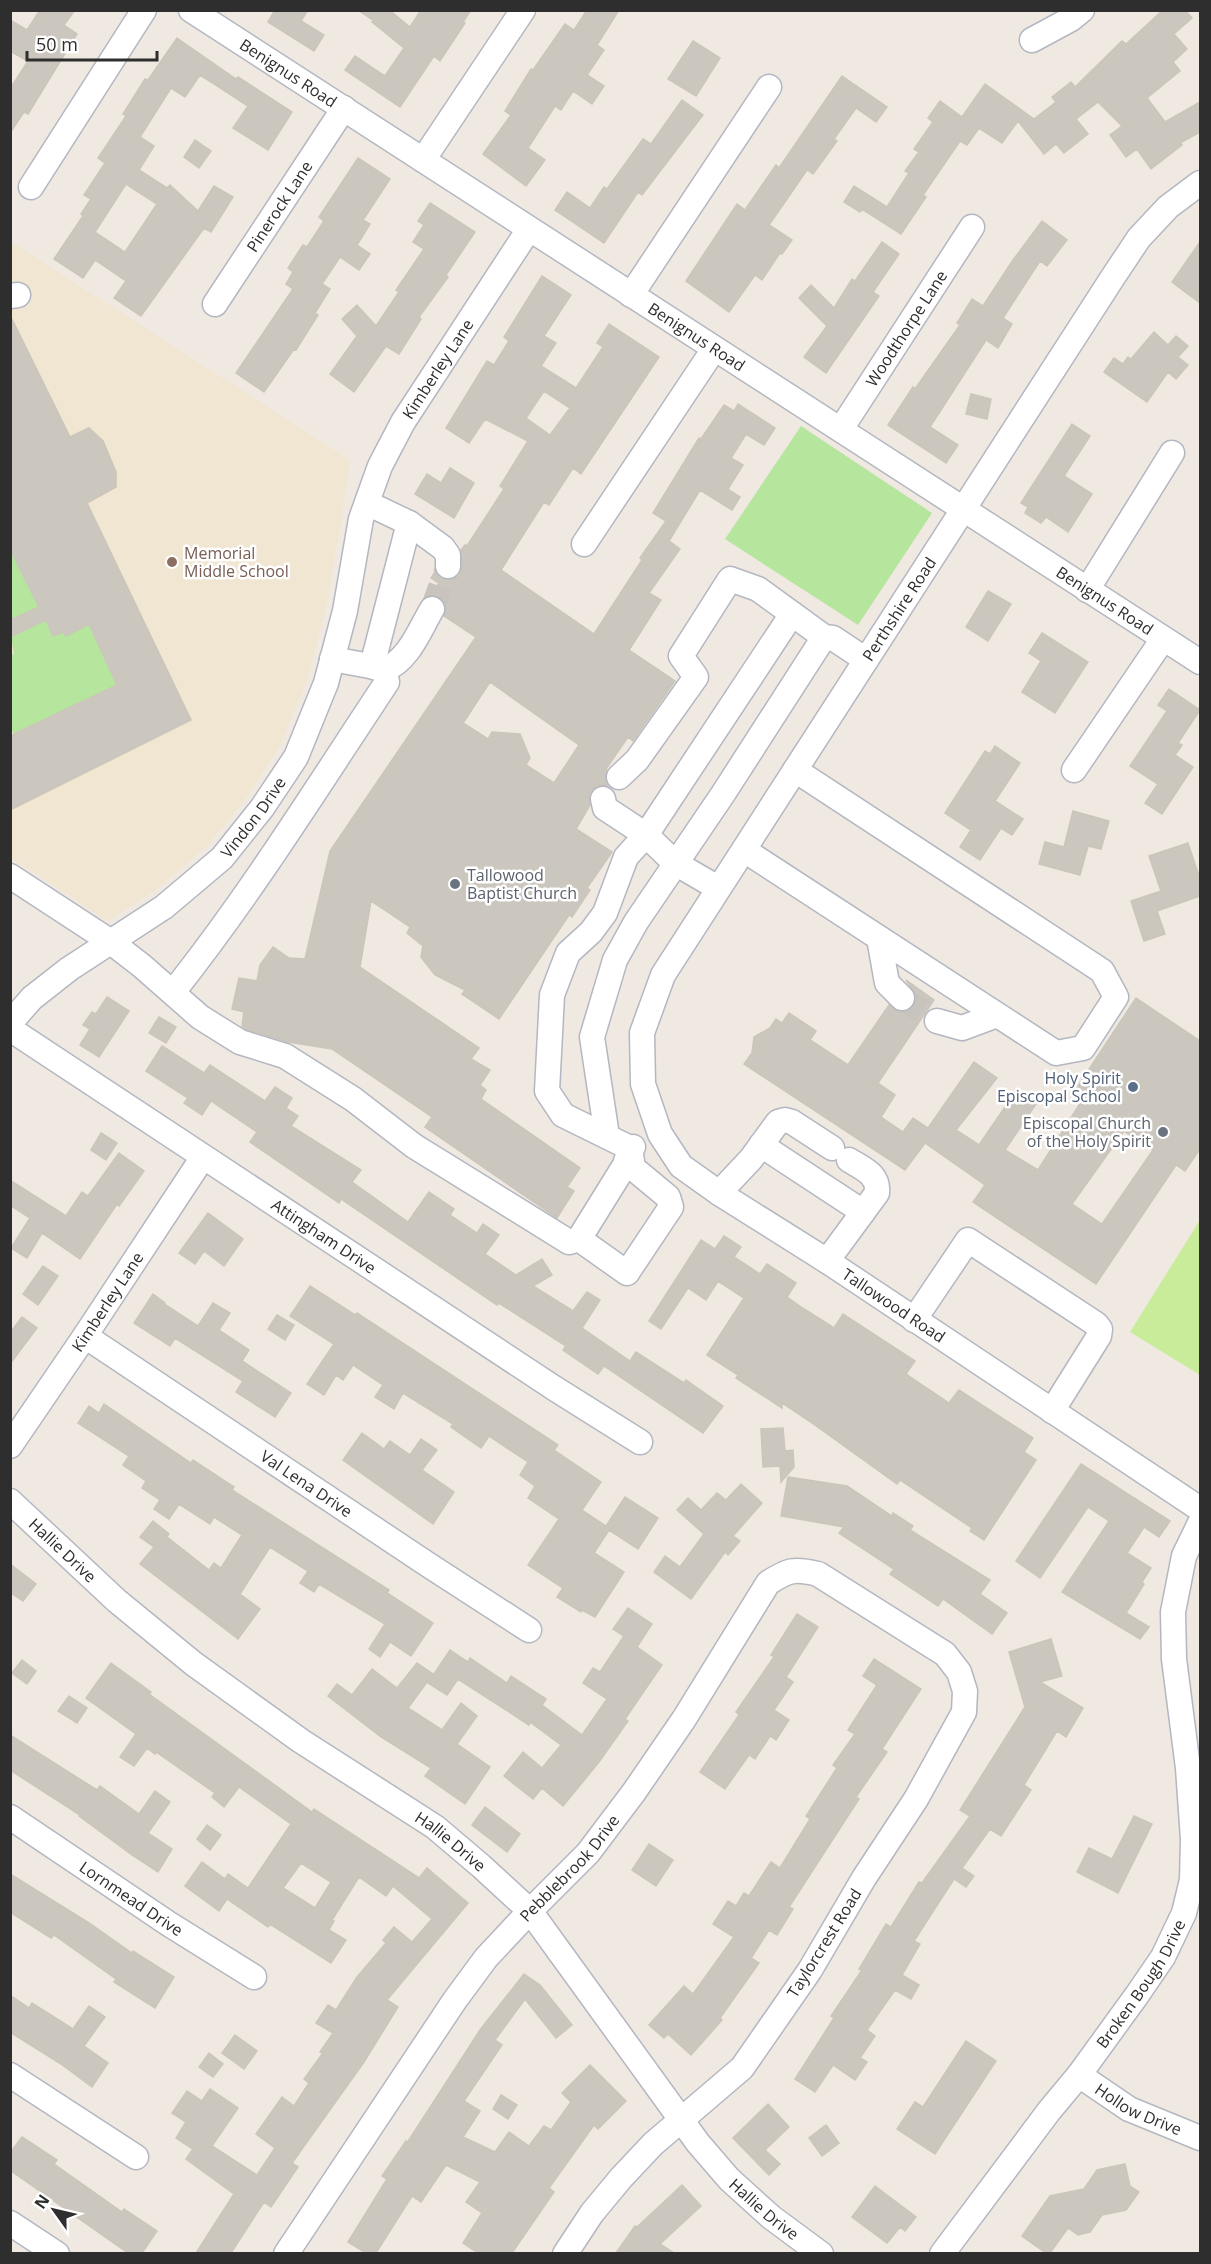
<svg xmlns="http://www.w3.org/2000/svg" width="1211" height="2264" viewBox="0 0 1211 2264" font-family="'Open Sans',sans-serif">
<rect width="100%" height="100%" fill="#efe9e1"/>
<path fill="#f0e6d1" d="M10,241L350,460L342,516L326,607L308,678L279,747L247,797L208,845L153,892L108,921L11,858Z"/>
<path fill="#b6e59e" d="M801,426L932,513L858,625L725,539Z
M10,549L39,607L11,620H10Z
M46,620L53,636L63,632L66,636L89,624L119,690L16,739L11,728L10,655L14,654L11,637Z"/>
<path fill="#c9ec9a" d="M1200,1220V1375L1130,1332Z"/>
<path fill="#cbc7bf" stroke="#cbc5ba" stroke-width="1.5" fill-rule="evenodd" d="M40,10H75L64,25L77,34L28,114L24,112L10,133V89L28,61L10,51V20L27,30Z
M275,10H308L301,21L324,35L314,51L268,22Z
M358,10H389L410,27L421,10H471L463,22L465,23L440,61L434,56L400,107L345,70L355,56L385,76L404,48L372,22L374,21Z
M587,10H619L597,45L604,50L587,75L604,86L592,104L573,91L561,110L555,106L528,148L545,160L526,186L483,154L511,115L505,111L531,69L533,70L565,24L574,30Z
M1163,10H1185L1192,18L1174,34L1187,49L1173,62L1180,71L1147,98L1165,122L1200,102V132L1180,143L1182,145L1151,169L1137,149L1126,157L1110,135L1122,126L1098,102L1076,119L1088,134L1064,153L1056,144L1044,154L1018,121L1002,143L979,128L967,145L960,141L923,195L926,197L901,234L862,209L860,212L844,202L854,186L887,207L909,173L905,171L919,152L914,149L933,122L928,118L940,101L962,117L985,84L1034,119L1056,102L1052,97L1071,82L1075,87L1122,41L1126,44Z
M177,38L236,79L238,77L292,112L268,150L233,128L248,106L219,87L200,75L185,97L171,88L140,137L154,146L139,170L167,188L170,185L198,211L214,186L233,197L211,232L204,228L141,316L114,298L126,281L95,260L83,278L54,259L83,216L81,214L91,199L84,195L105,163L98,158L126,116L123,114L145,79L148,80ZM126,184L157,204L125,252L95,232Z
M693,41L720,58L696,96L668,79Z
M842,76L887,107L876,122L856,108L834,139L837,141L813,174L807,170L769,225L792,240L782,254L780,253L762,280L755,275L729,312L686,281L737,204L745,210L776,165L779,168Z
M682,100L703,115L642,195L638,192L604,243L555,210L567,192L590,208L604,187L607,189L643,139L651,144Z
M195,140L211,151L199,168L184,157Z
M358,158L390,179L363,220L370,224L357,245L370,254L359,270L340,257L322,284L330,289L315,313L318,315L296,350L294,349L264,392L236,373L293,289L286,284L293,272L288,268L303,245L307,247L324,221L319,217Z
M430,203L475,232L446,275L448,277L419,317L421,319L399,354L386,346L354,392L330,374L357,336L342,319L357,305L376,326L399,292L396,290L424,249L413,242L424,225L418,221Z
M1042,221L1067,240L1047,266L1040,261L1003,318L1012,324L998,348L986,340L930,427L958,445L946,463L888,425L913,387L915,389L960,325L957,323L972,299L983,306L1013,260Z
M882,242L899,254L873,292L879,296L826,373L804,357L827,326L799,298L811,285L834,308L852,279L855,281Z
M1200,242V303L1172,282Z
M542,276L571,295L544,336L556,343L541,366L576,388L603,347L597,343L609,324L659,357L581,474L573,468L549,505L544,502L501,570L594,634L642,560L640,558L666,521L653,513L699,438L701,439L724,405L734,411L738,404L775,428L764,445L746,434L731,458L743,465L728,489L740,497L732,510L700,490L669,541L680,549L649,593L661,600L629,650L675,681L633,741L628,737L606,769L607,770L605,780L608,786L600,785L593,789L589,795L590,805L576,829L612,852L587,888L590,890L572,917L569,915L499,1019L462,994L465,990L435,975L421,957L423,946L407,933L410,927L371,901L360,967L479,1048L471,1059L490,1070L480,1085L486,1090L481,1099L580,1168L567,1187L574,1191L557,1218L425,1127L432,1117L332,1049L288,1042L246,1029L242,1026L244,1012L232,1009L239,978L257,981L260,965L273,947L289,958L305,959L330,851L476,637L444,616L446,608L444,601L438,596L430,595L439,583L431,578L435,572L440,578L447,580L455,579L460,574L462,566L461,550L465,545L467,546L504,489L500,486L528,441L485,419L469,443L446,428L487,361L494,365L509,341L504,337ZM544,391L570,408L550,435L526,418ZM490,682L579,745L554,783L526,765L530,758L520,734L492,732L488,739L463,723Z
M10,315L70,437L89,428L103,441L116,472V487L87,503L191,720L10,810V736L117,685L89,624L66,636L63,632L53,636L46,620L10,637V620L39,607L10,549Z
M1154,332L1168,345L1176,336L1188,346L1178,357L1188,365L1176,379L1168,372L1147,402L1104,372L1114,358L1123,364L1128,357L1131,359Z
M971,394L991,399L987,419L966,414Z
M1072,424L1090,436L1064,476L1092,494L1068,532L1046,517L1041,523L1025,513L1028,507L1021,503Z
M450,468L474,483L454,518L415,494L427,474L441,483Z
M988,591L1011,604L988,641L966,627Z
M1042,633L1088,662L1055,713L1022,692L1041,661L1029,653Z
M1169,689L1200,710L1178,743L1182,745L1175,755L1193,767L1162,814L1145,803L1158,784L1130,766L1167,711L1158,705Z
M995,746L1020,763L995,801L1023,819L1012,835L1001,828L980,860L960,847L971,830L945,813L985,751L990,754Z
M1073,811L1109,821L1101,849L1088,846L1080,875L1039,864L1045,842L1064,847Z
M1188,843L1200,879V896L1157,911L1165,934L1144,941L1131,901L1161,891L1149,856Z
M906,980L934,1000L878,1083L895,1095L881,1117L903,1132L913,1118L928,1128L974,1062L997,1078L956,1130L979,1145L1016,1091L1036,1104L1005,1150L1038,1170L1081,1102L1072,1095L1136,998L1200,1041V1149L1185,1171L1176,1165L1096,1284L973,1202L985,1185L925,1143L905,1170L744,1064L752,1053L754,1037L770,1028L776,1019L782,1023L789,1013L816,1031L810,1040L848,1065L889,1005L899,1012H906L912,1008L916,1002V995ZM1124,1131L1153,1150L1102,1224L1072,1204Z
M107,997L129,1011L99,1057L80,1045L90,1029L83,1025L92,1012L96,1014Z
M159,1017L176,1027L166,1043L149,1033Z
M162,1046L204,1073L210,1065L265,1101L275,1087L292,1098L286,1108L298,1116L291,1126L361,1170L352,1182L408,1222L429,1192L454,1209L450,1215L477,1233L483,1224L499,1235L485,1254L516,1275L542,1259L552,1275L533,1286L573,1311L587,1292L600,1300L582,1328L630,1361L636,1352L684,1383L686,1380L723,1406L703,1433L604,1366L598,1374L563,1350L566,1346L499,1303L497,1305L341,1199L339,1203L250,1142L257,1132L211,1101L202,1115L184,1103L188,1098L146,1071Z
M101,1133L117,1143L106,1160L91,1150Z
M119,1153L144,1171L119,1206L117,1204L80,1259L42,1233L27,1258L11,1248L30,1218L10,1205V1180L66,1216L82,1192L88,1196Z
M208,1213L243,1239L224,1266L204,1251L195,1264L179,1253Z
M724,1236L741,1247L734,1257L760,1274L767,1264L796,1283L787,1297L801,1307L834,1328L843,1314L915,1361L906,1374L949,1403L959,1390L1033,1438L1024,1452L1036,1460L984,1540L970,1531L972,1528L900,1480L897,1484L812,1423L782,1403V1408L736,1378L738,1375L707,1355L744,1298L718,1281L706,1300L688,1288L661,1329L649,1321L701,1240L715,1249Z
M43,1266L58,1276L38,1305L23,1294Z
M310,1286L355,1315L357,1313L558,1445L554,1450L601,1482L582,1510L606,1526L625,1497L658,1518L638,1549L609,1530L594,1553L624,1572L595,1617L582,1610L581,1612L557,1597L563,1588L528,1565L559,1519L528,1498L535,1486L520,1475L528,1462L489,1436L481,1448L451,1427L453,1424L403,1393L394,1409L375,1397L383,1385L353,1365L343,1380L336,1375L324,1395L307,1384L334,1344L290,1316Z
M153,1294L165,1303L164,1304L198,1326L213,1303L230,1313L219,1330L249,1350L242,1361L291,1393L275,1417L236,1392L243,1381L175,1338L170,1346L134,1323Z
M277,1315L294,1325L285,1340L268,1329Z
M22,1317L37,1328L10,1364V1333Z
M104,1404L191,1463L193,1460L234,1487L232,1490L389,1590L387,1593L433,1623L411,1656L390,1642L380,1657L369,1649L385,1624L319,1584L314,1592L300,1583L308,1571L270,1547L240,1594L260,1609L238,1639L140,1564L154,1547L140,1537L153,1521L169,1534L167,1537L209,1570L214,1563L221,1568L242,1535L214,1517L210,1524L179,1504L169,1519L154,1509L160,1500L142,1488L146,1481L123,1465L129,1456L78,1423L89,1406L99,1413Z
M783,1428L785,1451L793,1450L794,1467L781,1482L780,1466L763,1467L761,1429Z
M362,1433L384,1449L390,1441L410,1455L421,1439L437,1450L422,1470L454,1492L433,1524L343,1460Z
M1081,1464L1170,1521L1159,1537L1144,1527L1127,1553L1151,1568L1142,1582L1144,1584L1126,1613L1149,1627L1140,1639L1062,1592L1109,1521L1088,1507L1040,1578L1016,1561Z
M788,1477L847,1486L892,1516L893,1513L913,1526L910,1530L990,1580L980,1594L1007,1613L992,1634L943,1599L938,1606L890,1574L894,1569L839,1533L844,1527L781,1516Z
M741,1484L762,1503L733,1536L740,1541L728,1555L725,1552L691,1599L654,1572L665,1556L680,1567L704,1534L677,1510L688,1498L701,1510L717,1493L726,1500Z
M10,1564L36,1584L23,1601L10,1592Z
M628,1608L652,1624L637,1647L662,1665L625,1719L628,1721L599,1762L563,1806L542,1788L533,1799L504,1776L523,1752L542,1768L561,1745L530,1722L529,1725L458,1679L447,1695L428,1683L450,1650L468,1662L470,1658L507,1683L511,1676L546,1699L542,1705L582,1735L607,1699L583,1683L593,1668L600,1672L624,1636L613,1629Z
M797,1614L818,1627L786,1677L793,1682L774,1710L789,1720L776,1740L770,1736L755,1759L749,1755L725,1789L700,1772L739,1715L736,1712L774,1657L771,1655Z
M1051,1639L1062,1676L1040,1682L1083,1708L1066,1737L1057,1731L1024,1785L1031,1790L1001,1836L990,1829L962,1868L974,1876L966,1887L954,1879L914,1941L920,1944L902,1975L919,1985L911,1999L895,1990L867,2030L875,2036L860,2058L867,2062L855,2080L833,2065L815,2092L795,2079L834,2018L831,2016L862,1970L859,1969L886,1924L891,1927L919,1882L922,1883L970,1816L960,1810L1025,1707L1009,1652Z
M874,1659L921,1689L882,1749L887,1752L856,1797L859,1799L789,1907L793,1909L777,1935L769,1930L751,1958L759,1963L720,2018L722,2020L691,2055L668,2034L664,2038L649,2025L684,1986L693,1994L734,1937L713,1924L728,1901L736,1906L744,1893L749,1896L771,1862L780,1868L810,1819L806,1816L837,1768L833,1765L855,1734L848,1730L877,1685L863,1676Z
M22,1660L36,1671L27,1684L12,1673Z
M111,1663L151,1692L149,1694L312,1812L314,1809L419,1878L427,1868L468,1903L387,2000L398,2007L364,2062L292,2163L298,2167L271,2207L264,2202L231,2253H196L234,2194L186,2159L193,2149L176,2138L186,2122L172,2113L187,2091L202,2101L210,2089L238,2108L212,2146L257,2175L275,2148L256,2134L282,2097L294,2106L309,2083L304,2079L323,2053L320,2052L333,2033L316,2023L328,2005L336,2010L357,1977L386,1943L383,1940L394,1927L412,1942L432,1919L393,1886L386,1896L359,1877L332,1920L334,1921L329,1930L346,1940L331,1963L270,1924L268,1927L227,1899L219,1911L185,1886L202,1862L225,1879L228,1874L248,1888L291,1824L239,1787L224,1807L212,1797L215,1793L156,1752L155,1754L147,1748L134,1766L120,1757L136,1734L86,1698ZM301,1863L331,1882L315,1908L283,1888Z
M417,1663L433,1674L408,1708L442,1730L461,1703L477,1716L457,1744L490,1767L465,1804L425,1776L431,1768L381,1737L328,1696L337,1684L352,1695L372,1669L397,1688Z
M69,1696L87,1708L77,1723L58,1711Z
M10,1735L97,1790L100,1786L139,1814L155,1791L170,1802L148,1833L172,1849L158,1872L132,1855L79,1816L80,1815L10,1770Z
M485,1807L520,1834L507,1852L472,1825Z
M1134,1816L1152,1824L1118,1893L1077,1872L1089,1848L1112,1859Z
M207,1825L221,1835L210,1850L197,1839Z
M649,1844L673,1860L656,1886L632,1870Z
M10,1874L89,1923L132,1953L133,1951L174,1977L155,2008L114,1982L116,1979L54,1935L51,1938L10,1912Z
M524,1974L540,1985L572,2025L556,2038L525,1999L495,2040L502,2045L464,2101L480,2111L463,2137L495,2152L509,2132L529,2146L544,2126L551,2130L571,2102L562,2093L590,2065L626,2101L598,2129L594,2125L549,2188L554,2192L512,2253H478L463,2243L482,2213L466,2202L480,2182L446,2165L421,2202L412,2196L376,2253H366L348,2242L387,2179L382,2176L406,2141L407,2143L480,2030Z
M10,1995L29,2008L32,2003L73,2029L89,2006L105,2017L84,2046L108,2063L92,2087L61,2064L10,2032Z
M235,2035L257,2051L244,2069L222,2053Z
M966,2041L996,2061L935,2154L897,2129L915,2102L923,2107Z
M209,2053L223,2064L213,2077L199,2067Z
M501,2095L517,2105L508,2119L493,2109Z
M768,2104L789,2127L765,2150L780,2164L769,2175L733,2138Z
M826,2125L839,2143L822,2156L809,2138Z
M22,2137L57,2160L54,2164L122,2212L124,2209L157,2231L142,2253H128L10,2170V2153Z
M1125,2164L1130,2186L1139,2192L1126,2210L1102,2215L1090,2232L1078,2235L1068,2228L1050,2253H1046L1022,2236L1050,2196L1084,2189L1097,2170Z
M682,2185L701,2206L660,2244L674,2253H616L635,2226L637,2227Z
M875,2186L916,2217L905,2231L900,2227L887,2243L852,2217Z"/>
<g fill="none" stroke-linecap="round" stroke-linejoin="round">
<path stroke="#c8c4bd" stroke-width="24" stroke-dasharray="24 12" stroke-linecap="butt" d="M432,609L448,566
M902,998L937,1021"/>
<defs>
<g id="minor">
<path id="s1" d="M191,10L1200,662"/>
<path d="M1032,40L1071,19L1082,10"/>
<path d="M423,160L523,10"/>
<path id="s2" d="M1200,183L1168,207L1139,238L1113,277L663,975L642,1033L643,1084L660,1134L681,1166L719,1193L827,1261L1200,1509"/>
<path d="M31,187L144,10"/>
<path d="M631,295L769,87"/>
<path d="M10,296L18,295"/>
<path id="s3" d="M215,304L344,108"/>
<path id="s4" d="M841,429L972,227"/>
<path d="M367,503L409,523L443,548L448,555V566"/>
<path d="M584,544L714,349"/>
<path d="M1087,590L1172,453"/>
<path d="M372,666L409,523"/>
<path d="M384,670C409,660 419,631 432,609"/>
<path d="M1074,770L1163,639"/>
<path d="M619,777L637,760L696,677L681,656L730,579L758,589L824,637L833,638L866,660"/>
<path d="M603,799L605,808L646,835L675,863L718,888"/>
<path d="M744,850L1056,1053L1083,1048L1116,997L1102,971L795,770"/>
<path d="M10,876L111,942L142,966L200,1017L240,1042L285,1056L353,1099L414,1146L569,1242L579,1239L625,1165L630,1148L633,1147"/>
<path d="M879,938L887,983L902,998"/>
<path d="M173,992C251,894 318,786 387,682L384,670L370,666L332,659"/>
<path d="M937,1021L962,1028L997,1015"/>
<path id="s5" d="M10,1023L32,998L69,969L164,907L222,858L262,808L296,757L326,683L345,611L361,519L380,466L403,422L529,229"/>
<path id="s6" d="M10,1029L554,1388L640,1442"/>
<path d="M607,1136L592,1037L615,960L636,922L723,794L824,637"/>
<path d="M761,1145L863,1212"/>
<path d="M719,1193L751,1159L778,1122L785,1120L792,1122L832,1148"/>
<path d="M579,1239L627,1273L671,1207L668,1197L633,1168L630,1148L563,1115L547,1091L552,995L568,953L591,932L605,913L626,857L646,835L792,614"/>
<path d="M827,1261L877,1193C879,1174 863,1169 849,1160"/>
<path d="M914,1320L968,1240L1096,1324L1100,1329L1099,1336L1052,1411"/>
<path id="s7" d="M85,1336L427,1564L529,1630"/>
<path id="s8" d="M10,1446L85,1336L203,1157"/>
<path id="s9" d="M10,1501L117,1601L194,1664L301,1741L435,1827L481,1866L530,1911L698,2143L729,2179L771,2217L821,2254"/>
<path id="s10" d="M10,1817L169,1924L254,1977"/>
<path d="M10,2075L136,2157"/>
<path id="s11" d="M1079,2075L1129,2109L1200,2138"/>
<path d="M10,2223L57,2254"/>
<path id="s12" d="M286,2254L455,2000L486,1958L530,1911L588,1853L634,1792L684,1719L768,1583C788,1570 794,1568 818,1574L945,1654L959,1672L965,1691L964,1712L916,1799L864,1878L810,1970L742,2068L653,2144L621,2178L592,2213L565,2254"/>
<path id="s13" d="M942,2254L1049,2111L1079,2075L1137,1995L1163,1957L1184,1913L1192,1880L1193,1839L1188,1768L1174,1659L1173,1612L1184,1556L1200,1523"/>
</g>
</defs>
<use href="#minor" stroke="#b4b7c1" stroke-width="27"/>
<use href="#minor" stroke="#fff" stroke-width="24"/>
</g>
<circle fill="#8d6e63" stroke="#fff" stroke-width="2" cx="172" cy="562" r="6"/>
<g fill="#6b7280" stroke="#fff" stroke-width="2">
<circle cx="455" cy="884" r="6"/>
<circle cx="1163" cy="1132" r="6"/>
</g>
<circle fill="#5c6f8a" stroke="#fff" stroke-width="2" cx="1133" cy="1087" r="6"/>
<g text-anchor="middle" stroke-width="5" stroke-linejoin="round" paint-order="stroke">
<g font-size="16" fill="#2e2e2e" stroke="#fff">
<text dy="6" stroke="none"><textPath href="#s1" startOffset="116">Benignus Road</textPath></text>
<text dy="6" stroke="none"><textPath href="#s3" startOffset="117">Pinerock Lane</textPath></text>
<text dy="6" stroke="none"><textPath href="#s4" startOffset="120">Woodthorpe Lane</textPath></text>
<text dy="6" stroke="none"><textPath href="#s1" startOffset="602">Benignus Road</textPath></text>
<text dy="6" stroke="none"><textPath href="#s5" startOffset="812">Kimberley Lane</textPath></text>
<text dy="6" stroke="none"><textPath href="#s1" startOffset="1088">Benignus Road</textPath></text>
<text transform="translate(899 609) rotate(-57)" y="6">Perthshire Road</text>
<text dy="6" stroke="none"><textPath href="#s5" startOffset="321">Vindon Drive</textPath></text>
<text dy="6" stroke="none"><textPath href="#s6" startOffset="376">Attingham Drive</textPath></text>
<text dy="6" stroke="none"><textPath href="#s8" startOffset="174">Kimberley Lane</textPath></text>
<text dy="6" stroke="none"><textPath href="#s2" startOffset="1418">Tallowood Road</textPath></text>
<text dy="6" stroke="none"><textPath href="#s7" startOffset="266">Val Lena Drive</textPath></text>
<text dy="6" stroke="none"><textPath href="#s9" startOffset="72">Hallie Drive</textPath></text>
<text dy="6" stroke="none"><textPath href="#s9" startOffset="558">Hallie Drive</textPath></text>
<text dy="6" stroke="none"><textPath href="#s12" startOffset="480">Pebblebrook Drive</textPath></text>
<text dy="6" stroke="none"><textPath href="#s10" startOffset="146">Lornmead Drive</textPath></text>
<text transform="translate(824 1943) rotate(-58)" y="6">Taylorcrest Road</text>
<text dy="6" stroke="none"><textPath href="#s13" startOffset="336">Broken Bough Drive</textPath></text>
<text dy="6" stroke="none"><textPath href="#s11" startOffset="69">Hollow Drive</textPath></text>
<text dy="6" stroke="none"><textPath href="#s9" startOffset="1044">Hallie Drive</textPath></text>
</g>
<g font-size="16" fill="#785e54" stroke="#fff" text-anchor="start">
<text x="184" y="559">Memorial<tspan x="184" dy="18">Middle School</tspan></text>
</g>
<g font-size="16" fill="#5b616d" stroke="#fff" text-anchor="start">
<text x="467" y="881">Tallowood<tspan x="467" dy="18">Baptist Church</tspan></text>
<text x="1151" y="1129" text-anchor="end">Episcopal Church<tspan x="1151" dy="18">of the Holy Spirit</tspan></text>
</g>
<g font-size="16" fill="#4e5e75" stroke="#fff" text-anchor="end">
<text x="1121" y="1084">Holy Spirit<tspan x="1121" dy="18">Episcopal School</tspan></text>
</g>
</g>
<rect width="1211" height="2264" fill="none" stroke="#2e2e2e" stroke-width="24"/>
<g transform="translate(54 2210) rotate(304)" stroke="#ffffff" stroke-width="4.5" paint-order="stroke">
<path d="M0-4.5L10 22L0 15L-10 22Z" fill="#2e2e2e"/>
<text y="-9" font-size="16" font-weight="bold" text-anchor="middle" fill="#2e2e2e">N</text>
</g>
<path d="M27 51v9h130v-9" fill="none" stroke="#2e2e2e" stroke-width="3"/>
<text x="36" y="51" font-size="18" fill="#2e2e2e" stroke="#ffffff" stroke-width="4.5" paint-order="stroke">50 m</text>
</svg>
